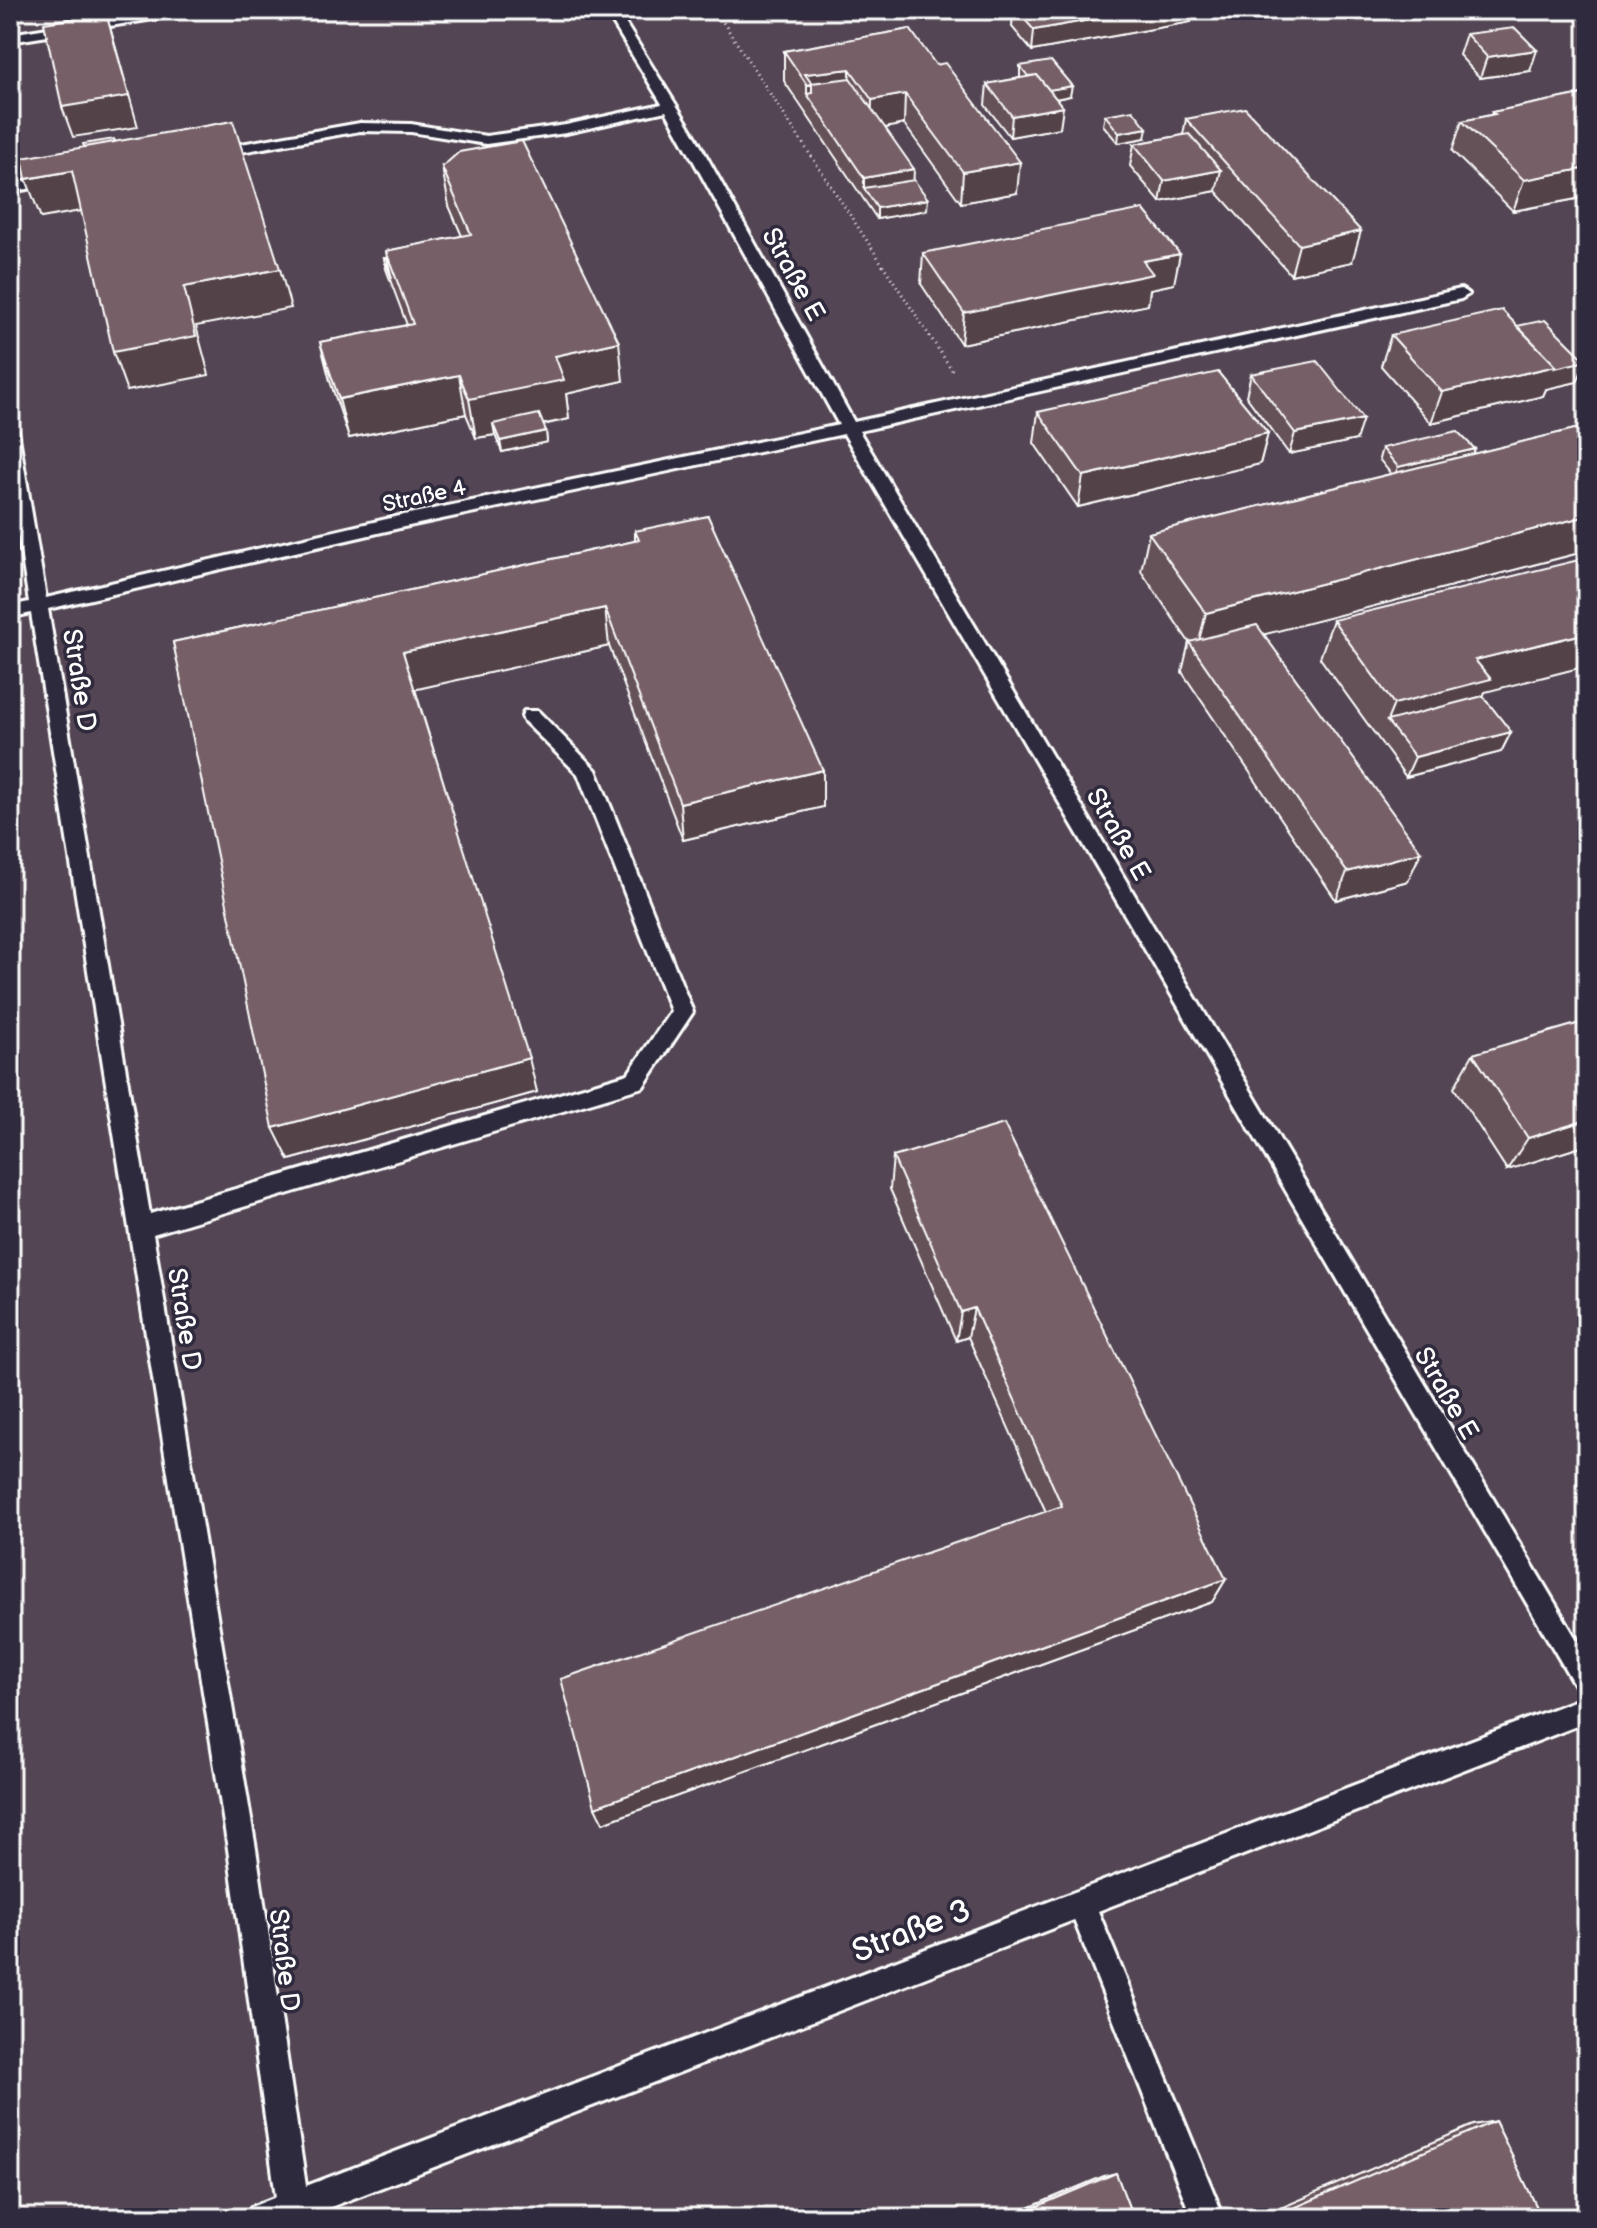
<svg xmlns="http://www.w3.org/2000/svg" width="1597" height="2228" viewBox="0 0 1597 2228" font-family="'Balsamiq Sans',sans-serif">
<rect width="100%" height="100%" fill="#443a49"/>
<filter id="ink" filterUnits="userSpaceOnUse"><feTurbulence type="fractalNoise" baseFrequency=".0125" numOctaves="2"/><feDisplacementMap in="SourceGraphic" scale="16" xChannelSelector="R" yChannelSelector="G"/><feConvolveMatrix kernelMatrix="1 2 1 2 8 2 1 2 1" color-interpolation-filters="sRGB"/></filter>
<g filter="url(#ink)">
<path fill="#534552" d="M10,10H1587V2218H10Z"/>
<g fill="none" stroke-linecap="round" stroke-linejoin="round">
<defs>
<path id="lane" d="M161,10H191L185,14L10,42V34Z
M605,10H617L693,132L854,422L1461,289L1469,294L1461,299L859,431L1587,1657V1695L1578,1691L844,434L404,527L48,609L150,1214L628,1074L671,1011L578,774L524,721L522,716L524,711H538L596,770L693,1012L643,1087L153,1234L256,1849L306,2186L1587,1696V1722L1098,1911L1224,2218H1192L1074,1920L310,2215L311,2218H246L251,2207L276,2197L228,1849L31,613L10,618V606L29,602L10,482V426L18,431L46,598L404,515L839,425L666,111L566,133L486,144L411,132L360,131L213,157L206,153L213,149L360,123L411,124L486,136L566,125L662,104Z
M57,176L64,180L62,183L10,192V184Z"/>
</defs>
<use href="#lane" stroke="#fff" stroke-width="6"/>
<path stroke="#fff" stroke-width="3" stroke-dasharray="1 4" stroke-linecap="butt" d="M715,10L954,373"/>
<use href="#lane" fill="#2f2a3d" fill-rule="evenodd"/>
</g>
<path fill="#655158" stroke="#fff" stroke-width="2" d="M1013,10H1193L1191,22L1032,51L1012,27Z
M910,29L1017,193L961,203L904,124L885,128L914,180L927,210L877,219L784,81V51Z
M1466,34L1530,71L1480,78L1459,55Z
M1020,66L1070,96L1056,99L1060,128L1010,137L985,105L987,84L1020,78Z
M1587,93V197L1513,211L1452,151L1462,121L1491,115L1492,112Z
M1105,115L1145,138L1118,143L1103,125Z
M1186,119L1352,262L1291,275L1216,191L1160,202L1130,166L1134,144L1183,135Z
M442,167L623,381L566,394L569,419L543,425L546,431L547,442L502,452L495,435L476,438L466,414L349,438L330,381L320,342L407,325L386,269L384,258H387L386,251L462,236L449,206Z
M923,253L1174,284L1150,289L1148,305L961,344L921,284Z
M1517,326L1586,361L1577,382L1546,389L1543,396L1431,423L1381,366L1391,335Z
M1251,374L1356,440L1289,454L1246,396Z
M1038,412L1268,433L1260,464L1078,507L1034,443Z
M1587,415V551L1264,634L1408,881L1336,900L1182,672L1189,642L1141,571L1149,533L1391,474L1379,459L1382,448L1473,454L1587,426L1584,422Z
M635,531L823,770V807L683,840L609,646L415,689L537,1092L289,1160L173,642L635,541Z
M1333,620L1485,692L1483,696L1511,732L1501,752L1406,777L1320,658Z
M1587,1021V1145L1507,1170L1454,1088L1473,1054Z
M893,1157L1226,1579L1212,1602L603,1823L1046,1512L968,1337L956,1341L890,1189Z
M1495,2121L1542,2218H1258L1473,2125Z
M1116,2173L1133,2218H1004L1104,2176Z"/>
<path fill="#534247" stroke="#fff" stroke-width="2" d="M1146,10H1193L1191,22L1032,51L1034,30Z
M106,13L138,127L73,137L62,107Z
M1537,50L1530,71L1480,78L1487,57Z
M850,69V99L807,94V85L805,74Z
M1072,86L1070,96L1040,102L1041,91Z
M905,94L904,124L871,131L872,100Z
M1063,107L1060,128L1010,137L1012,116Z
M1147,128L1145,138L1118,143L1119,133Z
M1020,162L1017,193L961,203L963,172Z
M1587,168V197L1513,211L1524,180Z
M914,169L913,191L864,188V178Z
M1221,170L1216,191L1160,202L1164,181Z
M72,171L86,210L41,218L26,179Z
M928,199L927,210L877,219V208Z
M1361,231L1352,262L1291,275L1299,245Z
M1180,254L1174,284L1150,289L1148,305L961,344L964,313L1143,261Z
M280,269L291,308L196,326L209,375L127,391L113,352L184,287Z
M619,342L623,381L566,394L569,419L498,434L493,424L495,435L476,438L469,399L555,356Z
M1586,361L1577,382L1546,389L1543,396L1431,423L1442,392L1556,366Z
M459,375L466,414L349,438L339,399Z
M1363,419L1356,440L1289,454L1295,433Z
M546,431L547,442L502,452L500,441Z
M1268,433L1260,464L1078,507L1083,476Z
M1475,449L1471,460L1394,478L1398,467Z
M1587,516V551L1196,652L1206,613Z
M605,608L609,646L413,690L403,652Z
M1587,633V666L1485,692L1474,716L1387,721L1394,704L1475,660Z
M1511,732L1501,752L1406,777L1415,757Z
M823,770V807L683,840L680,803Z
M1421,852L1408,881L1336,900L1347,872Z
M529,1058L537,1092L289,1160L273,1128Z
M1587,1120V1145L1507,1170L1528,1138Z
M974,1308L968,1337L956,1341L961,1312Z
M1226,1579L1212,1602L603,1823L595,1807Z"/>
<path fill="#765e66" stroke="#fff" stroke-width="2" d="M1016,10H1146L1034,30Z
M106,13L129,96L62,107L44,23Z
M1515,28L1537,50L1487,57L1466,34Z
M910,29L936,65L945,63L1020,162L963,172L905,94L872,100L850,69L805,74L812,84L807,85L784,51Z
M1051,61L1072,86L1049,90L1037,75L1028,76L1020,66Z
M1037,75L1063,107L1012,116L987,84Z
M850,78L914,169L864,178L807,94L812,93V83Z
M1587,93V168L1524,180L1462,121L1495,114L1492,112Z
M1245,108L1361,231L1299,245L1186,119Z
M1133,110L1147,128L1119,133L1105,115Z
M233,121L280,269L184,287L196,336L113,352L72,171L26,179L22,158Z
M1189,134L1221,170L1164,181L1134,144Z
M114,139L115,142L84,147L83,144Z
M522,141L619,342L555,356L564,380L469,399L459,375L339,399L320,342L413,324L386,251L471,234L442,167L459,152Z
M914,180L928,199L877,208L864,188Z
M1143,209L1180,254L1143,261L1153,274L964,313L923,253Z
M384,258H387L392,279Z
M1502,310L1556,366L1442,392L1391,335Z
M1545,320L1586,361L1555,368L1556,366L1517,326Z
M1317,361L1363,419L1295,433L1251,374Z
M1218,372L1268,433L1083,476L1038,412Z
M539,414L546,431L500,441L493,424Z
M1587,426V516L1206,613L1149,533Z
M1457,431L1475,449L1398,467L1382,448Z
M708,516L823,770L680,803L605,608L403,652L529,1058L273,1128L173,642L639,540L635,531Z
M1587,558V633L1475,660L1491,679L1394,704L1333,620Z
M1257,625L1421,852L1347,872L1189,642Z
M1483,696L1511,732L1415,757L1387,721Z
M1587,1021V1120L1528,1138L1473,1054Z
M1004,1124L1226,1579L595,1807L561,1679L1062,1506L974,1308L961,1312L893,1157Z
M1495,2121L1542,2218H1273V2217Z
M1116,2173L1133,2218H1010Z"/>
</g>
<g text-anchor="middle" stroke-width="7" stroke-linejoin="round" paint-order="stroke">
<g font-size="22" fill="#fff" stroke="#2f2a3d">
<text transform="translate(424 495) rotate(-12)" y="8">Straße 4</text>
</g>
<g font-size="26" fill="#fff" stroke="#2f2a3d">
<text transform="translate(794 274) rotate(61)" y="9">Straße E</text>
<text transform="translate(80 680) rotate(81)" y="9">Straße D</text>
<text transform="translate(1119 834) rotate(60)" y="9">Straße E</text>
<text transform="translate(185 1319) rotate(81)" y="9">Straße D</text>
<text transform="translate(1447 1393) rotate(60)" y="9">Straße E</text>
<text transform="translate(285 1960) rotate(83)" y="9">Straße D</text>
</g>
<g font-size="32" fill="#fff" stroke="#2f2a3d">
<text transform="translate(911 1930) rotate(-21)" y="11">Straße 3</text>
</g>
</g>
<rect width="1597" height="2228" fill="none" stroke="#2f2a3d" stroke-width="40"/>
<rect x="20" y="20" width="1557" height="2188" fill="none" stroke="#fff" stroke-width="3" filter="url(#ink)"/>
</svg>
